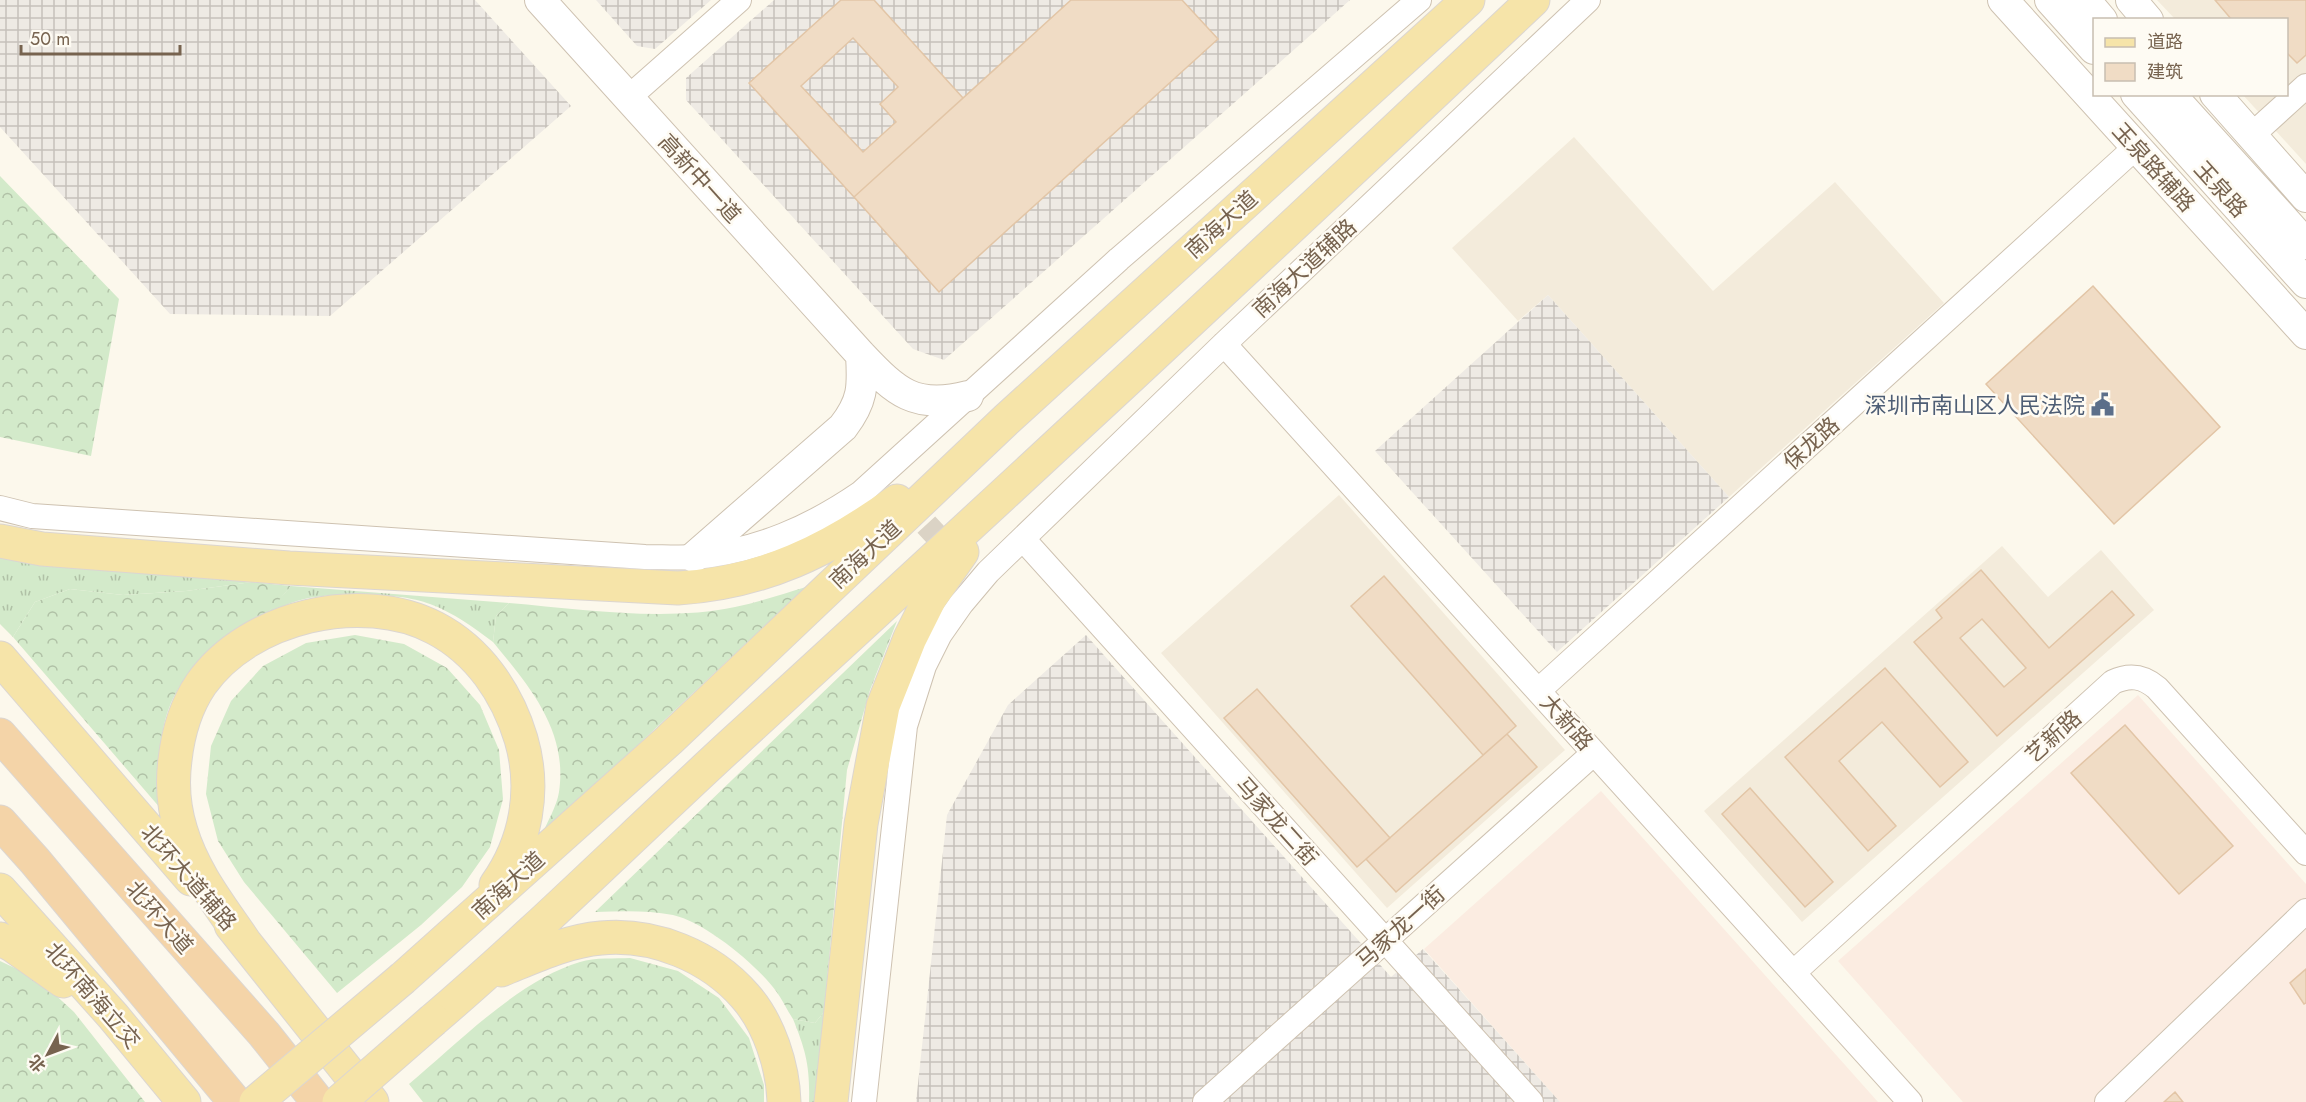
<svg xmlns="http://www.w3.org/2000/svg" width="2306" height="1102" viewBox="0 0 2306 1102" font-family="Jost,'Noto Sans SC',sans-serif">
<defs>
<pattern id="industrial-grid" width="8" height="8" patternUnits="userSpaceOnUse" patternTransform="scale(1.5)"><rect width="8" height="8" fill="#eeeae4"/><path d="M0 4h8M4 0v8" fill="none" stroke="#c6c1bb"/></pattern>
<pattern id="grass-tufts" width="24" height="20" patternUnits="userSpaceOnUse" patternTransform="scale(1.5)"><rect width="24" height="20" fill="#d3eaca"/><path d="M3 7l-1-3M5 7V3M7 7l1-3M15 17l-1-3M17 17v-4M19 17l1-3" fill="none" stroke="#b0c1a6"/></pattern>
<pattern id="forest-crowns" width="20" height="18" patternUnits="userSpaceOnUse" patternTransform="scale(1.5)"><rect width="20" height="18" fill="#d3eaca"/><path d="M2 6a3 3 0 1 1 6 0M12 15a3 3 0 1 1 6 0" fill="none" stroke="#b0c1a6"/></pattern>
</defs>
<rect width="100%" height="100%" fill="#fcf8ec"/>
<path fill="#f3ebdb" d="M2157,0H2306V164L2243,95L2286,94V20L2175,19Z
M1574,137L1713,291L1835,182L1944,303L1729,497L1548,295L1518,321L1452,248Z
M1339,495L1565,750L1387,908L1161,653Z
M2002,546L2048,597L2101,550L2154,610L1802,922L1704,811Z"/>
<path fill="#fbece1" d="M2138,695L2306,884V1102H1963L1838,961Z
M1601,791L1878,1102H1560L1424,949Z"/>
<path fill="url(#industrial-grid)" d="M0,0H475L571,106L330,316L170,314L0,127Z
M596,0H711L655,49L637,46Z
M774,0H1350L944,360L913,349L686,100V78Z
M1548,295L1729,497L1557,652L1375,451Z
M1086,635L1391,977L1423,949L1560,1102H916L947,815L1008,705Z"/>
<path fill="url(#grass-tufts)" d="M0,557L60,567L252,582L186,591L123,595L70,589L35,602L13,637L0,624Z
M291,586L509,603L496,616L493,642C473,627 454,613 430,604C401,592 327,591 297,601C287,604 277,609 267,613Z
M824,1012L814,1102H809C810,1067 806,1051 793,1019L815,1023Z"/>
<path fill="url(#forest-crowns)" d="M0,176L119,299L91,456L0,437Z
M252,582L291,586C283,595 275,606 266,614C251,626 231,634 216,646C157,696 158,739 161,809L13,637L35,602L70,589L123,595L186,591Z
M806,587L542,835C547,822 557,806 559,792C568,731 530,687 493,642L496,616L509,603C581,609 664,622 735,607C759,602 783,594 806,587Z
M897,621L870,690L847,770L824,1012L815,1023L793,1019C787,1010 782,999 776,991C757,965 705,922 673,915C647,910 622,911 595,912Z
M355,635L404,644L447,668L480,705L499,750L503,799L490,847L462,887L421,925L337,993L244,882L218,841L206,794L211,746L231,701L263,666L306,643Z
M630,958L678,971L719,998L749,1038L764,1085V1102H423L409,1084C458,1043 519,980 580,962C595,957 615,959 630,958Z
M0,961L38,979L74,1012L145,1102H0Z"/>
<path fill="#f0dcc5" stroke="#e2c5a6" stroke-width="1.5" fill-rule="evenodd" d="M841,0H874L963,98L854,197L749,83ZM853,38L898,87L880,104L896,122L863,152L801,86Z
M1071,0H1182L1218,39L939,292L854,197Z
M2215,0H2306V55L2297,63L2286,52V20H2232Z
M2093,286L2220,427L2114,524L1986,384Z
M1981,570L2049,648L2112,591L2134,615L1997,736L1914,642L1942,618L1936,610ZM1982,619L2026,668L2004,687L1960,638Z
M1384,576L1516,726L1483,755L1351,606Z
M1885,668L1968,762L1940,787L1882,722L1839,761L1896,826L1868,851L1785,757Z
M1257,689L1390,838L1357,867L1224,718Z
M2125,725L2233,846L2179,894L2071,773Z
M1507,734L1537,767L1396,892L1366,859Z
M1750,788L1833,882L1805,907L1722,814Z
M2306,969V1003L2304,1004L2290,983Z
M2175,1092L2183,1102H2164Z"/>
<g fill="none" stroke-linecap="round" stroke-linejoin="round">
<path stroke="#dbd3c5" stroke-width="24" stroke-dasharray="24 12" stroke-linecap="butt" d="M902,498L958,559"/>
<defs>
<path id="minor" d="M628,98L739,0
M2252,135L2306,86
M1224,344L1910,1102
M0,508L32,516L645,557C662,557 679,558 696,557C759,550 810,528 861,493L1119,259L1419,0
M1023,539L1531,1102
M1539,690L2136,147
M1793,973L2113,682C2130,674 2143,676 2157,688L2306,853
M864,1102L905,726L924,666L940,634L961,604L988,572L1224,344L1588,0
M1205,1102L1594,753
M2107,1102L2306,911"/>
<path id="tertiary" d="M540,0L861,355C896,392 915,410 968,396
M2003,0L2306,334
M2050,0L2094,49
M2085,0L2102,20
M2131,0L2148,20
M2136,94L2306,283
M2170,94L2306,244
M2215,94L2306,197
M694,557L843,427C863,401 863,387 861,355"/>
<path id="primary" d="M0,541L42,549L289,568L678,588C762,583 830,550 897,501
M0,658L191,879
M0,890L113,1016L184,1102
M231,925L372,1102
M0,939L12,945L63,981
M244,941C221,907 193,872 181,831C174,809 172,783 175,760C178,733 186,706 201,684C249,616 362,590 435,628C479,651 507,693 521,739C536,790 526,843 496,885
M501,970C533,957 566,941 601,938C654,933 710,956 745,996C769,1023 783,1066 784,1102
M403,978L669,740L1007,419L1468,0
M433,1020C536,932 632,836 732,744C1001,498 1268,250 1533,0
M831,1102L861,824L883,706L910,638L930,598L962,552"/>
<path id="trunk" d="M0,735L264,1034L318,1102
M0,822L35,861L235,1102"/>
</defs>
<use href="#minor" stroke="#cec2b1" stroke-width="26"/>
<use href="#tertiary" stroke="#cec2b1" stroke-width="32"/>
<use href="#primary" stroke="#dcd6d1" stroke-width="35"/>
<use href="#trunk" stroke="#dcd6d1" stroke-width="35"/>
<use href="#minor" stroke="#fff" stroke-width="24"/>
<use href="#tertiary" stroke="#fff" stroke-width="30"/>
<use href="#primary" stroke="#f6e4a9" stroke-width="33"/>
<use href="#trunk" stroke="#f4d4a8" stroke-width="33"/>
<defs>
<path id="primary-bridge" d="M256,1102L403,978
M339,1102L433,1020"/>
</defs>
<use href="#primary-bridge" stroke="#dcd6d1" stroke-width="35" stroke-linecap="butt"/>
<use href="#primary-bridge" stroke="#f6e4a9" stroke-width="33"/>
</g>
<defs>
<symbol id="civic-bare" viewBox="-9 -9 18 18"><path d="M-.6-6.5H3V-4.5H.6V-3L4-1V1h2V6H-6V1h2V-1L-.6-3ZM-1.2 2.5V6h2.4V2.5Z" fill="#5c6f8a" stroke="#fefbf3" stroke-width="2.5" paint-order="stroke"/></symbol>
</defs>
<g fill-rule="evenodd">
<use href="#civic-bare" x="2086" y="388" width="33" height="33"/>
</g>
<g text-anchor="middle" stroke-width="5" stroke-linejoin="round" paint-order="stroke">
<g font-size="22" fill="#77634f" stroke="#fefbf3">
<text transform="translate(2154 167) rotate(48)" y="8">玉泉路辅路</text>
<text transform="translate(700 178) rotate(48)" y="8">高新中一道</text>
<text transform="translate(2221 189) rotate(48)" y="8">玉泉路</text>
<text transform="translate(1221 224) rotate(-42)" y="8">南海大道</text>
<text transform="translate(1304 268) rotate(-43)" y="8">南海大道辅路</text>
<text transform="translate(1811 443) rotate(-42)" y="8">保龙路</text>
<text transform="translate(865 554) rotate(-43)" y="8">南海大道</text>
<text transform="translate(1567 722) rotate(48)" y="8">大新路</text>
<text transform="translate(2053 736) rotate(-42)" y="8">艺新路</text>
<text transform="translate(1277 821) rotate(48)" y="8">马家龙二街</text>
<text transform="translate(189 877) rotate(49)" y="8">北环大道辅路</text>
<text transform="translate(508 885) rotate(-42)" y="8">南海大道</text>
<text transform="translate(160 917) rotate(49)" y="8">北环大道</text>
<text transform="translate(1400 927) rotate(-42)" y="8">马家龙一街</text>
<text transform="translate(93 995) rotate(49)" y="8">北环南海立交</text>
</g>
<g font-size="22" fill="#4e5e75" stroke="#fefbf3" text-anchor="end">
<text x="2085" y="413">深圳市南山区人民法院</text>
</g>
</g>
<rect x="2093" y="18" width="195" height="78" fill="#fefbf3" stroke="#c8beb1" stroke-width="1.5"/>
<rect x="2105" y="38" width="30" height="9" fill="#f6e4a9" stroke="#c8beb1" stroke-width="1.5"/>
<text x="2147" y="48" font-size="18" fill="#77634f">道路</text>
<rect x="2105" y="63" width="30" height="18" fill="#f0dcc5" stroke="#c8beb1" stroke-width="1.5"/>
<text x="2147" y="78" font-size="18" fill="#77634f">建筑</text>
<g transform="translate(48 1054) rotate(229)" stroke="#fefbf3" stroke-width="4.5" paint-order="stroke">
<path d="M0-4.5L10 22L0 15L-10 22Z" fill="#77634f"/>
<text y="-9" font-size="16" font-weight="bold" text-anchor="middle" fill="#77634f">北</text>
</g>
<path d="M21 45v9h159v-9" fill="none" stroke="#77634f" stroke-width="3"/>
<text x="30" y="45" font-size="18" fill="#77634f" stroke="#fefbf3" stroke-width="4.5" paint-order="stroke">50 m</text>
</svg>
